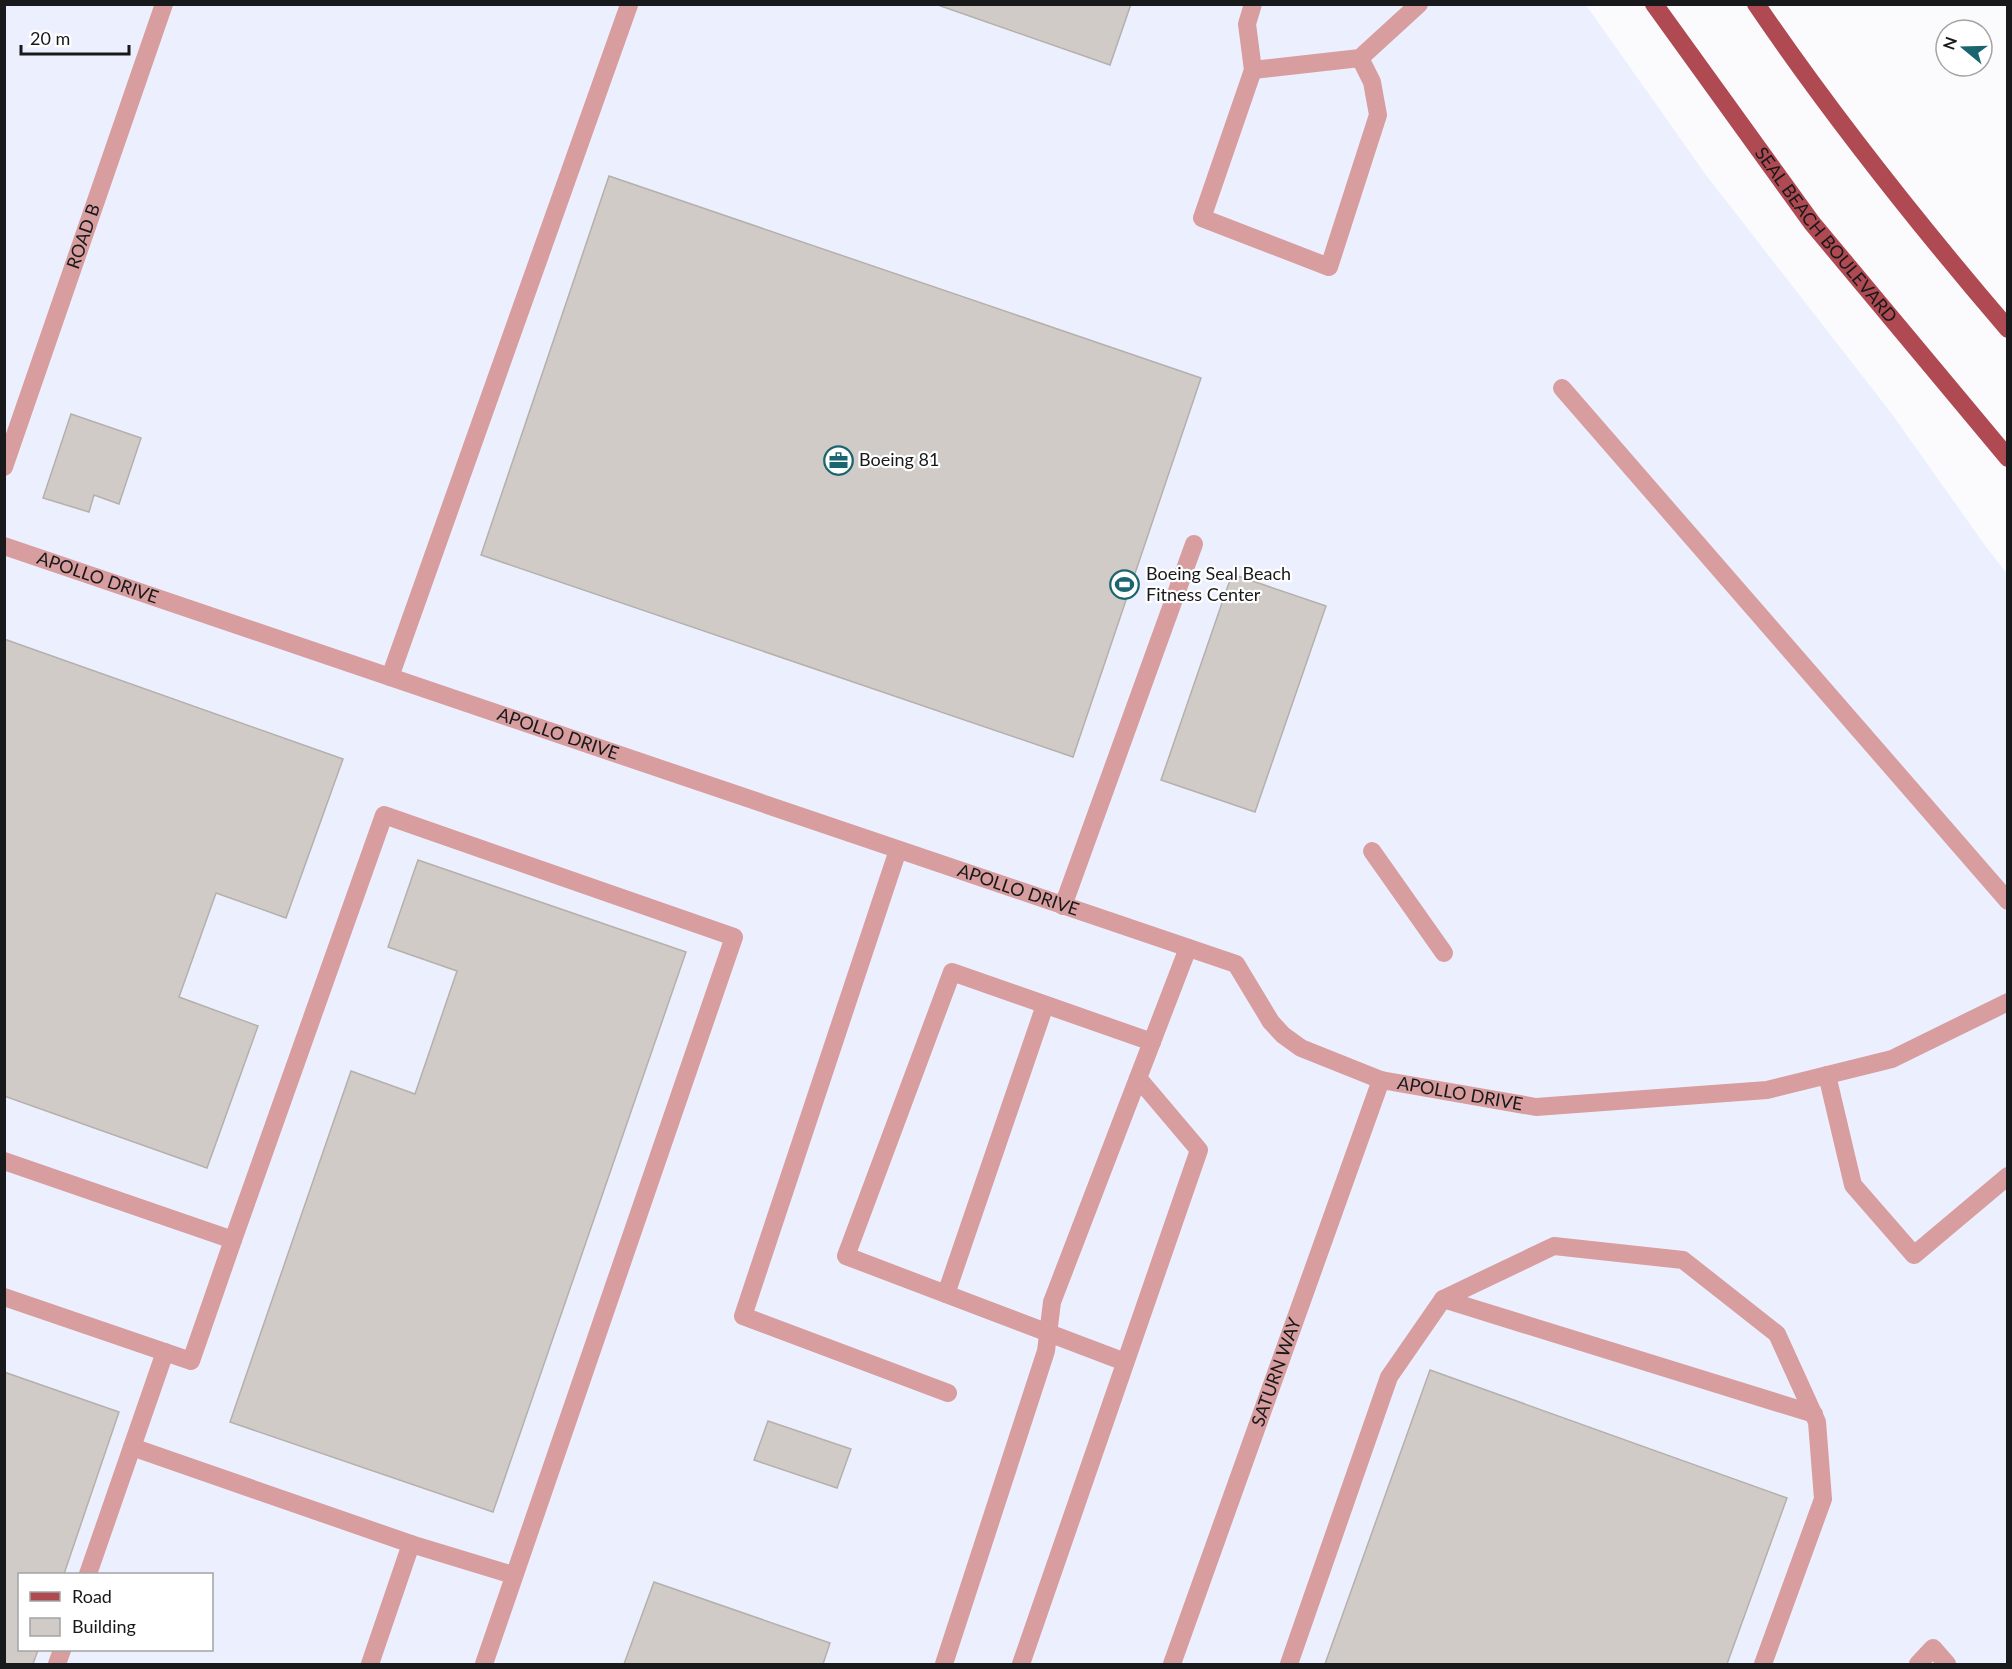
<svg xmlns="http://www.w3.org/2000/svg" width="2012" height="1669" viewBox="0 0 2012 1669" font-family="Lato,sans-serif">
<rect width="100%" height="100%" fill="#fbfbfe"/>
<path fill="#ecf0fe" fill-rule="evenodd" d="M5,5H1586L1706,175L1892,414L1984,544L2007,574V1664H5ZM20,1574H212V1650H20Z"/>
<path fill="#d0cbc6" stroke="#b5b0ab" stroke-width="1.5" d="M935,4H1131L1110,65Z
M609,176L1201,378L1073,757L481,555Z
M71,414L141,438L119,504L94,495L89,512L43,498Z
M1232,574L1326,606L1255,812L1161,780Z
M4,639L343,759L286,918L216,893L179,997L258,1026L207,1168L4,1096Z
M418,860L686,952L493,1512L230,1422L351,1071L415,1094L457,971L388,947Z
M1430,1370L1787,1498L1727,1664H1325Z
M4,1372L119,1412L64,1574H20V1650H38L33,1664H4Z
M768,1421L851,1449L837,1488L754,1460Z
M654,1582L830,1643L823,1664H624Z"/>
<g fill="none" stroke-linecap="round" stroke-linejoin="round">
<g stroke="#d89d9e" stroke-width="18">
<path d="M1253,4L1247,24L1253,70L1360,58L1419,4"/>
<path d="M1253,70L1202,218L1329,267L1378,115L1372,82L1360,58"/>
<path d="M1562,388L2008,901"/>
<path id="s1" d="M4,467L164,4"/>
<path id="s2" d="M4,546L1236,964L1271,1022L1283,1035L1301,1048L1381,1080L1536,1107L1767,1090L1892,1059L2008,1002"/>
<path d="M390,677L629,5"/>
<path d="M898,850L743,1316L948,1393"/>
<path d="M1372,851L1444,953"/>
<path d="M1063,906L1194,544"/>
<path d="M1827,1075L1853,1185L1914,1255L2008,1176"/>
<path d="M4,1161L233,1240L191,1361L4,1297"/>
<path d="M233,1240L384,815L734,937L484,1664"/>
<path d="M946,1294L1045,1005"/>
<path d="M1443,1299L1814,1414"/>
<path d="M1125,1362L846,1256L952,972L1152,1042"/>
<path d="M132,1447L411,1544L370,1664"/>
<path d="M411,1544L513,1575"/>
<path d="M88,1574L165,1352"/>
<path d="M57,1664L62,1650"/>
<path d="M944,1664L1046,1351L1052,1302L1188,948"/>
<path d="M1021,1664L1199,1150L1138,1078"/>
<path id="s3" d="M1172,1664L1381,1080"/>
<path d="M1289,1664L1389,1377L1443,1299L1554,1246L1683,1260L1777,1334L1817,1422L1823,1499L1763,1664"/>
<path d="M1918,1664L1933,1648L1947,1664"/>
</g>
<g stroke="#af4952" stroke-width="18">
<path id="s4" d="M1654,4L1812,223L2008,458"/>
<path d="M1756,4C1833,117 1919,225 2008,329"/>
</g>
</g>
<defs>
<symbol id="office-ring" viewBox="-11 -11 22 22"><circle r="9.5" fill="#fff" stroke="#1a6670" stroke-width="1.5"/><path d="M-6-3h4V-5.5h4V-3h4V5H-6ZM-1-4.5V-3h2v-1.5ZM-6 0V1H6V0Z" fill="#1a6670"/></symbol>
<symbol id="stadium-ring" viewBox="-11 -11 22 22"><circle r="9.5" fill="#fff" stroke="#1a6670" stroke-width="1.5"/><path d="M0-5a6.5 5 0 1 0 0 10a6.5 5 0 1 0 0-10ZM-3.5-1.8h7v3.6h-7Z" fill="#1a6670"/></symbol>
</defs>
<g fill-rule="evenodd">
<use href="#office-ring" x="822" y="444" width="33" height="33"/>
<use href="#stadium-ring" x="1108" y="568" width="33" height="33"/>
</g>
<g text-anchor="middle" stroke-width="4.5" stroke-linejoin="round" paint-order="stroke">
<g font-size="18" fill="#18191b" stroke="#fff">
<text dy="6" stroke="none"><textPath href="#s4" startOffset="288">SEAL BEACH BOULEVARD</textPath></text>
<text dy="6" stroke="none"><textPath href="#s1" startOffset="244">ROAD B</textPath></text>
<text dy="6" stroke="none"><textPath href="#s2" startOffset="99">APOLLO DRIVE</textPath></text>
<text dy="6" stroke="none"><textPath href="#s2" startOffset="585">APOLLO DRIVE</textPath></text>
<text dy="6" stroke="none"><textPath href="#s2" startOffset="1071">APOLLO DRIVE</textPath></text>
<text dy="6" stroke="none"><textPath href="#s2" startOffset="1575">APOLLO DRIVE</textPath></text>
<text dy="6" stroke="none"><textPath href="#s3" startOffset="310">SATURN WAY</textPath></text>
</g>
<g font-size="18" fill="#18191b" stroke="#fff" text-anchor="start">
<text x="859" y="466">Boeing 81</text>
<text x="1146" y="580">Boeing Seal Beach<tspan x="1146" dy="21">Fitness Center</tspan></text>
</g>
</g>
<rect width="2012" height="1669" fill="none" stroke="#18191b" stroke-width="12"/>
<rect x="18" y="1573" width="195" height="78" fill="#ffffff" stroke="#a3a3a4" stroke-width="1.5"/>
<rect x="30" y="1592" width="30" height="9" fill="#af4952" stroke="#a3a3a4" stroke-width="1.5"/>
<text x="72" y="1603" font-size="18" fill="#18191b">Road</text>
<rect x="30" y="1618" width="30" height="18" fill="#d0cbc6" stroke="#a3a3a4" stroke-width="1.5"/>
<text x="72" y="1633" font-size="18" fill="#18191b">Building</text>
<g transform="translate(1964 48) rotate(289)"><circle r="28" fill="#ffffff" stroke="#a3a3a4" stroke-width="1.5"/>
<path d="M0-4.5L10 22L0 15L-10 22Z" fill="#1a6670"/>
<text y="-9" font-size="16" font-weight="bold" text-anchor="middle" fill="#18191b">N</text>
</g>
<path d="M21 45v9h108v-9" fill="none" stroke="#18191b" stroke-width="3"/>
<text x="30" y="45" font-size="18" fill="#18191b" stroke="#ffffff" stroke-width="4.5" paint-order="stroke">20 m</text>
</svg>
